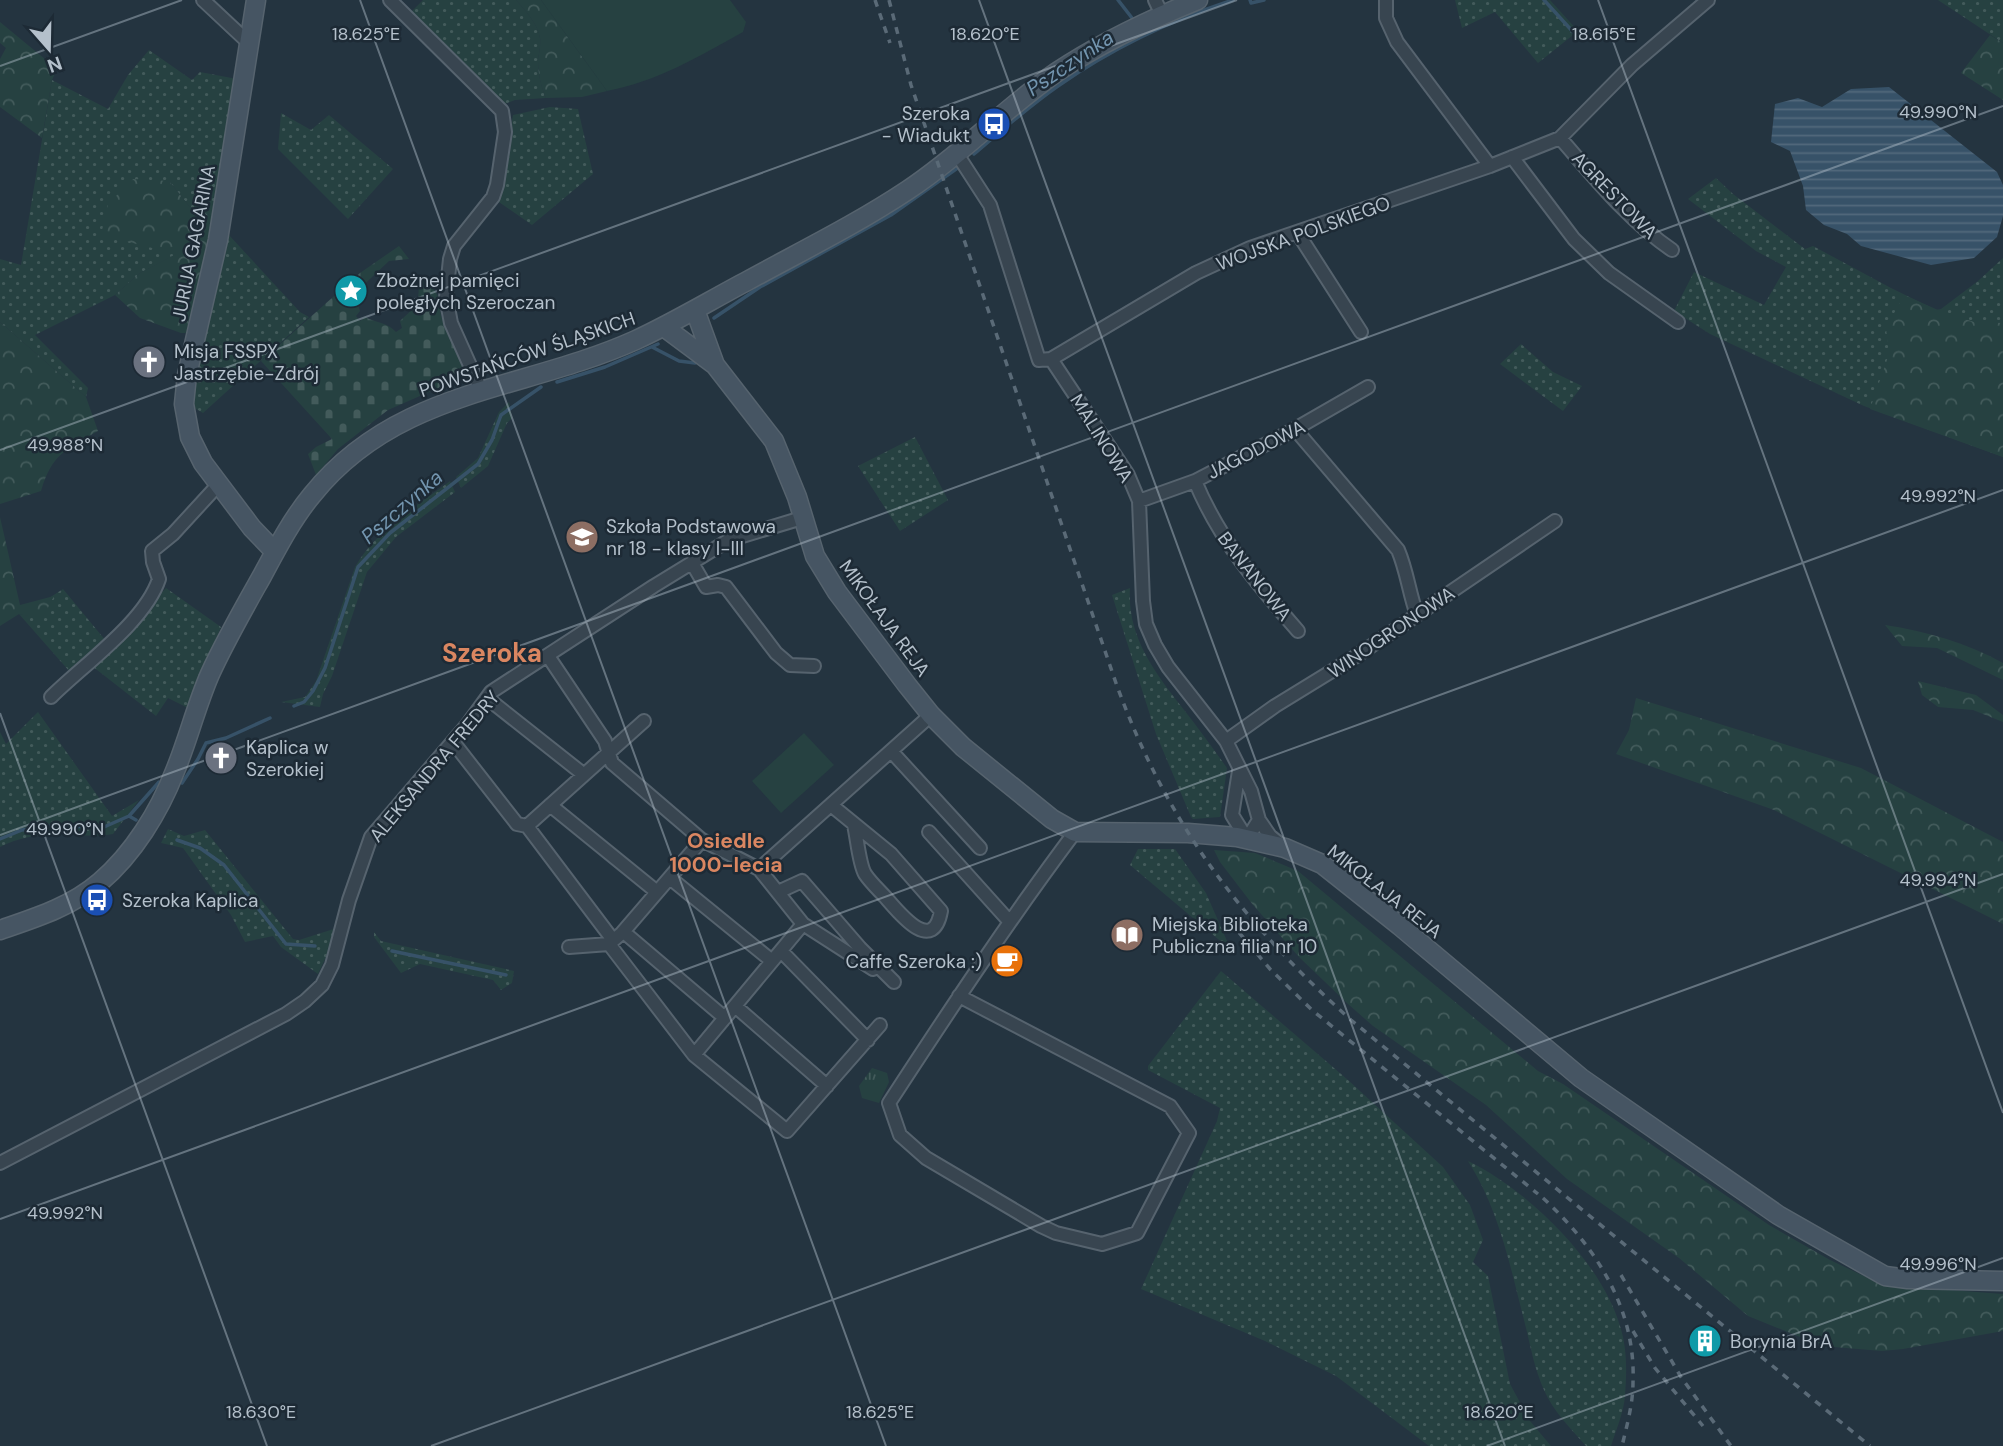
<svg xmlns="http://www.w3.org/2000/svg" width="2003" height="1446" viewBox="0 0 2003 1446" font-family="'DM Sans',sans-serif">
<defs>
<pattern id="grass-dots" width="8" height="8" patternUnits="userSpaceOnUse" patternTransform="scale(1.75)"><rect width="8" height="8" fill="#264141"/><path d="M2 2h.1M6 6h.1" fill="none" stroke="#435b5b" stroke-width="1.8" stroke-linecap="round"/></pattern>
<pattern id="forest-crowns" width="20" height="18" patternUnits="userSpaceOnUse" patternTransform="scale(1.75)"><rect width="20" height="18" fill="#264141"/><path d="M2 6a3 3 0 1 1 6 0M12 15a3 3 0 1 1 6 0" fill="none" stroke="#435b5b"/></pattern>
<pattern id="cemetery-stones" width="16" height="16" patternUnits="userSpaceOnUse" patternTransform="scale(1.75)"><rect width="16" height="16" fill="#264141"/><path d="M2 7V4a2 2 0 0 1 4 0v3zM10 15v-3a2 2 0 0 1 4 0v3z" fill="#435b5b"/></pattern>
<pattern id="park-tufts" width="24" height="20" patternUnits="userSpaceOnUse" patternTransform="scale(1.75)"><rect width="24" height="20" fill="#264141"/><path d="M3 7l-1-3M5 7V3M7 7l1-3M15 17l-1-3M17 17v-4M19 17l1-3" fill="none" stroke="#435b5b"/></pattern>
<pattern id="water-rules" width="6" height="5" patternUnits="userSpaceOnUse" patternTransform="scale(1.75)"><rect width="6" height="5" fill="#375268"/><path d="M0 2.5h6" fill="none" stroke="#52697c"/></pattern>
</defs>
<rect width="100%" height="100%" fill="#243440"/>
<path fill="url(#grass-dots)" d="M423,0H516C525,10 538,24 540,38C541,45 539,53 538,60C538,74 541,86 546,98L515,100L502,105L410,13Z
M1455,0H1550L1578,31L1538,63L1495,12L1462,28Z
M1938,0H2003V43Z
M149,50L192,80L200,72L237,79L216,218L189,206L169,181L177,254L140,273L115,295L35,335L88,388L86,397L0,322V259L21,265L52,80L108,109L128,75Z
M550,107L578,109L593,174L532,225L496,200L513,115Z
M281,113L311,130L329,115L393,169L348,219L278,149Z
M1716,178L1733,194L1805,249L1813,246L1891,288L1936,310L1941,309L1978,281L2003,258V457L1864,406L1710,334L1674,311L1694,272L1764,305L1786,267L1756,251L1688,199Z
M228,234L300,312L309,317L203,413L191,406L192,386Z
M1521,344L1553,372L1582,386L1563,411L1500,364Z
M509,402L512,418L507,423L488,466L461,488L456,477L478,458L499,412Z
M915,437L948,500L900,531L858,466Z
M450,481L455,492L396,537L367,572L332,676L323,694L320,707L281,702L305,697L316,681L355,567C376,530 417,506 450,481Z
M166,588L221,627L188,708L168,698L156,716L92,666Z
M1130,588C1127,635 1153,670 1181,706C1197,726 1212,747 1227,768L1220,817L1193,819L1191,817L1156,734L1112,595Z
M63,589L106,641L70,672L19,614L42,618L53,597L49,598Z
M38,712L112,816L139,800L113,834C98,837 82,835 67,835C43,834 22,836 0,847V732L6,744Z
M168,829L184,836L205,830L293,939L299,940L340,927L318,974L281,947L273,936L245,942L231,915L183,848L161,843Z
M1138,849H1175L1206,893L1231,950L1130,865Z
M374,932L381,941L514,971L512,983L501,990L493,980L420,964L401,973L374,937Z
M1221,971L1348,1080L1443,1167L1470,1205L1483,1240L1473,1262L1488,1276L1510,1384L1530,1421L1551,1446H1429L1336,1376L1265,1341L1141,1289L1217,1121L1220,1108L1148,1070V1066Z
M1468,1161C1528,1190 1601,1261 1620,1326C1627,1347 1627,1372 1625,1395C1624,1412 1616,1430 1611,1446H1586C1571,1429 1553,1411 1544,1390C1535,1370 1531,1349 1526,1328C1511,1270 1500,1211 1468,1161Z"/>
<path fill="url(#forest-crowns)" d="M516,0H541L607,91L582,97L546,98C541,86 538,74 538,60C539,53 541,45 540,38C538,24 525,10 516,0Z
M0,22L57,69L52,80L42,138L0,107V59L6,48L0,43Z
M1990,35L2003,43V100L1961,73Z
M133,179L169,181L189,206L216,218L189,333H181L140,318L115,295L140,273L176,254L101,235L108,204Z
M1904,295L1938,310L1974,322L2003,323V457L1870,409L1889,354L1886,328Z
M0,322L86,397L98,431C66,449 52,454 41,491L0,504Z
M0,517L20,605L54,596L42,619L19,614L0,626Z
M1885,625C1926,631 1967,643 2003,663V680L1937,648L1902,646Z
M1918,681L1976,695L2003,715V722L1973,710L1938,707L1922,695Z
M1636,698L1861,768L2003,842V924L1774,810L1616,754L1629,730Z
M1214,850L1255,853L1298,871L1538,1071L1563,1084L1769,1225L1830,1260L1868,1278L1897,1286L2003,1294V1331L1903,1349L1882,1351L1834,1347L1810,1341L1748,1316L1679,1258L1567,1179L1486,1105L1373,1026L1348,1004L1300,958L1253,905L1220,862Z"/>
<path fill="url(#cemetery-stones)" d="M399,246L409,259L389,261L354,294L360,311L356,316L360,321L365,317C376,323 387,322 396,332L402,328L400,321C406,315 416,308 418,298C419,291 418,288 422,281L428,280L438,296L441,316L465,367L461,378L388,410L338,449L316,475L308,454L316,447L332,439L261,361L360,273Z"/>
<path fill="url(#park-tufts)" d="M872,1068L887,1073L889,1082L879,1103L862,1098L859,1086Z"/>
<path fill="#264141" d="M541,0H730L746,22L743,32C700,56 656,82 607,91Z
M804,733L834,765L781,813L752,781Z"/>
<path fill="url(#water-rules)" d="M1889,87L1997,172L2003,185V216L1997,237L1974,258L1931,265L1861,246L1847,234L1824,225L1806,210L1803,186L1790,151L1771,142L1775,104L1798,98L1822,107L1851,89Z"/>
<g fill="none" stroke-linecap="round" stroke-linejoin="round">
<path stroke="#375268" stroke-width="3.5" d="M1118,0L1132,18
M1250,0L1251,3L1264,0
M1544,0L1574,33
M974,154C1001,131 1029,106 1058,86C1112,48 1171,20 1233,0
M714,318L760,287L891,215L959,167
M652,347L679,361L695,363
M557,382L605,367L658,344
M294,706L304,702L313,691L325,668L358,567L390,533L478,464L492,440L501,415L541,387
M182,783L198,759L206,743L226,738L270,718
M129,816L136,820
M0,839L22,830L51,826L104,827L129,816L159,782
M177,840L200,848L224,865L286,944L315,946
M392,951L506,975"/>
<defs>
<path id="street" d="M203,0L249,43
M390,0L502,111L505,132L497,185L493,197L454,246L450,259L446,297L451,323L481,390
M1155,0L1162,15
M1386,0V18L1397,42L1490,166
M1560,138C1595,178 1628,220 1672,250
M957,154L990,205L1039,360L1051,359L1128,475L1139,501L1143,601L1146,624L1155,645L1168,667L1226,741L1251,791L1259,820L1247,839L1232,815L1239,771
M1512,157L1574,239L1609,273L1678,322
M1297,232L1361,332
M1051,359L1196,273L1250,248L1490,166L1560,138L1632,65L1708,0
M1295,429L1398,550C1407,571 1409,593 1417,615
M1195,481C1219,539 1257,584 1298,631
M1139,501L1195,481L1295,429L1368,387
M692,563L706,587L718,585L726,587L776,653L790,665L814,666
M548,656L605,741L612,763L702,840
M51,697C83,665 145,622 159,579L153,562L152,551L173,534L218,485
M487,698L583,774
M1226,741L1275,706L1358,655L1555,521
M453,742L517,824L527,826L613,940
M891,751L980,848
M550,805L657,892
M831,805L891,854L941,911C933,955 900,914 887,899C880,891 871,883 865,874C859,864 857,837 854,825
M1259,820L1270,836L1282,846
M527,826L644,721
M929,832L1009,921
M670,878L772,961
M778,892L802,881L860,948L894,982
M803,924L873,969
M622,933L626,934L725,1018
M609,944L694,1055L803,924L759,869
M569,947L609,944L622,933L702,840L759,869L931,715
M781,951L868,1040
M959,996L1170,1106L1189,1133L1137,1233L1102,1244L1056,1233L1041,1226L926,1158L900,1135L889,1103C949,1011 1009,920 1075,832
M735,1006L827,1086
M694,1055L787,1131L880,1025
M0,1163L286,1014L305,1001L322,985L332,965L349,900L371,837L467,725L491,692L654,586L729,540L802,518"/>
<path id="secondary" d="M256,0L218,240L187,375L184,404L190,437L203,463L252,528L275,552
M695,310L715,365
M664,327L715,365L774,441L797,497L815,556L837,592L907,685L931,715L963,747L1052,819L1075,832L1188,833L1237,837L1285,848L1322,864L1400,926L1581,1078L1778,1215L1885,1276L1908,1279L2003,1281
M0,930C35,918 71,907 100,882C133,854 159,812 175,771C188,740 196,706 210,674C225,641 244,608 262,576C277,548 292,519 312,495C397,389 523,391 636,340C675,322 711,300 749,280C802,251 857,224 908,190C961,155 1005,108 1057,72C1102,42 1149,20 1198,0"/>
</defs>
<use href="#street" stroke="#56636e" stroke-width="16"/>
<use href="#secondary" stroke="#56636e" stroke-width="21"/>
<use href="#street" stroke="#384550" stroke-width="12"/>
<use href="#secondary" stroke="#465563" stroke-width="18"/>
<path stroke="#5a6a77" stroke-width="3.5" stroke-dasharray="7 7" stroke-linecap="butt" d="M875,0L890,43
M889,0L911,85L1117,686C1168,825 1241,921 1351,1020L1870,1446
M1230,922L1270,969L1312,1010L1538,1194
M1543,1198C1595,1246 1636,1308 1633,1382C1633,1404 1627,1425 1622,1446
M1621,1275L1681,1377L1731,1446
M1633,1331L1655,1368L1703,1426"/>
</g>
<path fill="none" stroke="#b4c0cb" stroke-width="2" stroke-opacity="0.45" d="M360,0L886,1446M979,0L1505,1446M1598,0L2003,1113M0,66L182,0M0,450L1237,0M0,713L267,1446M0,835L2003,106M0,1219L2003,490M431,1446L2003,874M1487,1446L2003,1258"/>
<defs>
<symbol id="bus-disc" viewBox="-11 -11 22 22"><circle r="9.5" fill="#1a4fb4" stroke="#1d2a35"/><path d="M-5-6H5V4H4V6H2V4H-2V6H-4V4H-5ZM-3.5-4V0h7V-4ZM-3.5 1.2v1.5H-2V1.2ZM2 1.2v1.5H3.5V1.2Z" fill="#fff"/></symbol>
<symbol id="sight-disc" viewBox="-11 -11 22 22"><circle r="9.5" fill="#0f9aa8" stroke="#1d2a35"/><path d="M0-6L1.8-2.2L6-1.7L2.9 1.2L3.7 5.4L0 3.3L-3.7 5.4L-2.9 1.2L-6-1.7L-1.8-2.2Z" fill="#fff"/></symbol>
<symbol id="church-disc" viewBox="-11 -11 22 22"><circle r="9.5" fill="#6b7280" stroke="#1d2a35"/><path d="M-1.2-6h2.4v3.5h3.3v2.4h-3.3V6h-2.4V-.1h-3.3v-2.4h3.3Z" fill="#fff"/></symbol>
<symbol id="school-disc" viewBox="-11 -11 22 22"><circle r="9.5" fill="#8d6e63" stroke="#1d2a35"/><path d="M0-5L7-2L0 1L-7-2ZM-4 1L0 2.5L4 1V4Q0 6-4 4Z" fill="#fff"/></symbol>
<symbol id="library-disc" viewBox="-11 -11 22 22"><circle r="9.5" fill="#8d6e63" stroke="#1d2a35"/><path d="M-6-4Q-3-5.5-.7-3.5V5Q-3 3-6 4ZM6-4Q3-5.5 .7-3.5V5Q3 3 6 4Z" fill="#fff"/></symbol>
<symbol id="cafe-disc" viewBox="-11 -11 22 22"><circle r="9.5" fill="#e8710a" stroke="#1d2a35"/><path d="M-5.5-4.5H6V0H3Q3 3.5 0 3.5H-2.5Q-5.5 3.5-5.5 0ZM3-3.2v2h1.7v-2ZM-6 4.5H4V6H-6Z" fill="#fff"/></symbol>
<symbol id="building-disc" viewBox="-11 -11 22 22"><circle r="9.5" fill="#0f9aa8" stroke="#1d2a35"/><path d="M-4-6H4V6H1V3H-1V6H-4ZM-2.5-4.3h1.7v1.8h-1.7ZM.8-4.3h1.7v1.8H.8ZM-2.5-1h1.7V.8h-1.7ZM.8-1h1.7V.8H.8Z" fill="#fff"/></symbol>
</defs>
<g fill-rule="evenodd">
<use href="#bus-disc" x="975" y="105" width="38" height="38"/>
<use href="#sight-disc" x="332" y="272" width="38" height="38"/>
<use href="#church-disc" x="130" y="343" width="38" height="38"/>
<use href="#school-disc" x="563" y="518" width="38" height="38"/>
<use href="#church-disc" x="202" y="739" width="38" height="38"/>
<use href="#bus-disc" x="78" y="881" width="38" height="38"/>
<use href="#library-disc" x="1108" y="916" width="38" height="38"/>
<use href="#cafe-disc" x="988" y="942" width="38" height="38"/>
<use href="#building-disc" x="1686" y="1322" width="38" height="38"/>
</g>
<g text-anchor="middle" stroke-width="5" stroke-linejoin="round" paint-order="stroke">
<g font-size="19" fill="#b4c0cb" stroke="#1d2a35" text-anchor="start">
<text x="970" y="120" text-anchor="end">Szeroka<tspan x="970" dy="22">- Wiadukt</tspan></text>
<text x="376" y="287">Zbożnej pamięci<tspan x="376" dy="22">poległych Szeroczan</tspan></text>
<text x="174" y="358">Misja FSSPX<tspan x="174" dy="22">Jastrzębie-Zdrój</tspan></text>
<text x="606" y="533">Szkoła Podstawowa<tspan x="606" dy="22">nr 18 - klasy I-III</tspan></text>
<text x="246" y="754">Kaplica w<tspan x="246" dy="22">Szerokiej</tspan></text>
<text x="122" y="907">Szeroka Kaplica</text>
<text x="1152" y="931">Miejska Biblioteka<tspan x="1152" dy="22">Publiczna filia nr 10</tspan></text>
<text x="982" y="968" text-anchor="end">Caffe Szeroka :)</text>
<text x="1730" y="1348">Borynia BrA</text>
</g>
<g font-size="19" fill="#b4c0cb" stroke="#1d2a35">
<text transform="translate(1615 195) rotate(46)" y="7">AGRESTOWA</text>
<text transform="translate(1303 233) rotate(-20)" y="7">WOJSKA POLSKIEGO</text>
<text transform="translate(193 243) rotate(-79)" y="7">JURIJA GAGARINA</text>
<text transform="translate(527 354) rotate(-19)" y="7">POWSTAŃCÓW ŚLĄSKICH</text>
<text transform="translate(1102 438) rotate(58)" y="7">MALINOWA</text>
<text transform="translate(1256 449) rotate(-27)" y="7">JAGODOWA</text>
<text transform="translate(1255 576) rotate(52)" y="7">BANANOWA</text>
<text transform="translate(885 618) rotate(54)" y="7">MIKOŁAJA REJA</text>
<text transform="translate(1391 632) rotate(-34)" y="7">WINOGRONOWA</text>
<text transform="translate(434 766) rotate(-50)" y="7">ALEKSANDRA FREDRY</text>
<text transform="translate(1385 891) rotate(38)" y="7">MIKOŁAJA REJA</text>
</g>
<g font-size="21" font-style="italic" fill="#7395af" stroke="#1d2a35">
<text transform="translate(1070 63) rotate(-34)" y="7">Pszczynka</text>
<text transform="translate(402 507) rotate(-41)" y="7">Pszczynka</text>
</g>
<g font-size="21" font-weight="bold" fill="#da8661" stroke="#1d2a35">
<text x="726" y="848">Osiedle<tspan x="726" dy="24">1000-lecia</tspan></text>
</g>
<g font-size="26" font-weight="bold" fill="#da8661" stroke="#1d2a35">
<text x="492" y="662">Szeroka</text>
</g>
</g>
<g font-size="18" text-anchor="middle" fill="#b4c0cb" stroke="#1d2a35" stroke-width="5" stroke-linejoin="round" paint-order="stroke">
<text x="1604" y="40">18.615°E</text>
<text x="366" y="40">18.625°E</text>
<text x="985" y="40">18.620°E</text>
<text x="1938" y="118">49.990°N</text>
<text x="65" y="451">49.988°N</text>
<text x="1938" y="502">49.992°N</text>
<text x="65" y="835">49.990°N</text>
<text x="1938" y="886">49.994°N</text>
<text x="65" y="1219">49.992°N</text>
<text x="1938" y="1270">49.996°N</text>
<text x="261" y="1418">18.630°E</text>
<text x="880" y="1418">18.625°E</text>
<text x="1499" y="1418">18.620°E</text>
</g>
<g transform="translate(49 49) rotate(160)" stroke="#1d2a35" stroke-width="5" paint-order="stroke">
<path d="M0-5L12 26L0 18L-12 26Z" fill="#b4c0cb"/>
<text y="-10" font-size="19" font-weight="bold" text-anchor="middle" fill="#b4c0cb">N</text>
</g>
</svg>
